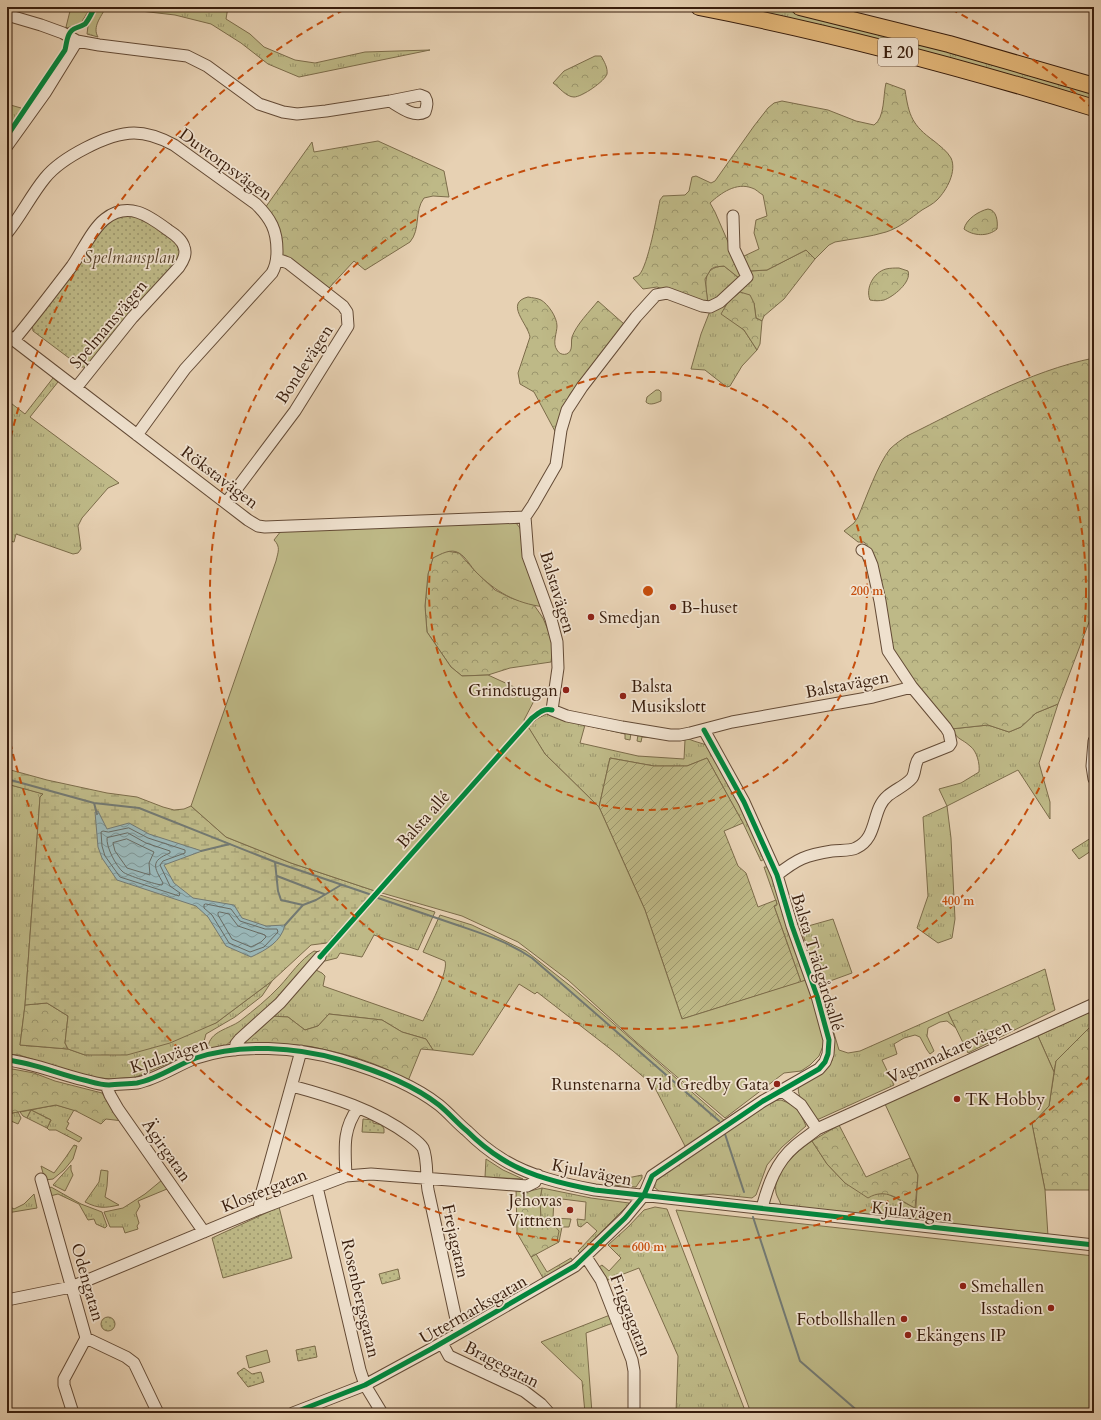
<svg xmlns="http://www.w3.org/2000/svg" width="1101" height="1420" viewBox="0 0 1101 1420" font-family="Cardo,serif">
<defs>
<pattern id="grass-tufts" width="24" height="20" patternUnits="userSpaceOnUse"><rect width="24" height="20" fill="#beb987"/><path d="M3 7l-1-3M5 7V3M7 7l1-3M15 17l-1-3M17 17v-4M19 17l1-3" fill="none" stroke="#9b966d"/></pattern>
<pattern id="forest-crowns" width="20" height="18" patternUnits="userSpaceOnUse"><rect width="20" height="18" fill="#beb987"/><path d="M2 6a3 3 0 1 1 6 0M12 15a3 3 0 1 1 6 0" fill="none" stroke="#9b966d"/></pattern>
<pattern id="wetland-marsh" width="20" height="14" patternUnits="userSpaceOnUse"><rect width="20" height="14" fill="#beb987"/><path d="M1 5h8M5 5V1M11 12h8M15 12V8" fill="none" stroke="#9b966d"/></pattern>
<pattern id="park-dots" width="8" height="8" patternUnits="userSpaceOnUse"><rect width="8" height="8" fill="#beb987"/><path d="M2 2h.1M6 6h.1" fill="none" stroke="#9b966d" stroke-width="1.8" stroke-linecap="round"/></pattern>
<pattern id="garden-furrows" width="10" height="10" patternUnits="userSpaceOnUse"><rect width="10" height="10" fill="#beb987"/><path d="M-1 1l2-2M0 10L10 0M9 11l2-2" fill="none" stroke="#9b966d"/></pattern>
<pattern id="water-waves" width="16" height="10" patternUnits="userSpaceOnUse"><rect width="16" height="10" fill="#99b5b5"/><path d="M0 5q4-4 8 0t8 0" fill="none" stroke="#7e9392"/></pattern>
</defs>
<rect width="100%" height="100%" fill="#e7d1b3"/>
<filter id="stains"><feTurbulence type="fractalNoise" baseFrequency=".005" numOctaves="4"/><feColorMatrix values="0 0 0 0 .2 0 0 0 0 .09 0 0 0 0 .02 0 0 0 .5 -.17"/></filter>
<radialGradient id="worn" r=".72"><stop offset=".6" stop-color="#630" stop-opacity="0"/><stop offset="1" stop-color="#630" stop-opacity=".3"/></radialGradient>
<path fill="url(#grass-tufts)" stroke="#7c6c4a" d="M71,7H91L81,23L67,28L66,27Z
M99,7H228L226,19L250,34L264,47L295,60L315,63L365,52L430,50L299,77L268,64L241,43L211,24L175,15L106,7C101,17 92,27 98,37L87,34L88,26Z
M725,7H772L904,38L1094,92V103Z
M7,104L21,108L22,110L7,132V123L9,114L7,113Z
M806,250L815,259L784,299L764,316L762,321L756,318L754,303L734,322L744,330L757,350L742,366L730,386L727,387L724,385L705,370L691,369L701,334L710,311L750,271L767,270Z
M724,266L739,278L721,295L708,304C706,287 700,267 724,266Z
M53,378L58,382L30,417L119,483L108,488L82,518L78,526L81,549L78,553L73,554L16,534L14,542L7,540V400L25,414Z
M656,390H659L661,392V401C656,403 650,406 646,402L647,397Z
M1058,704L1039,763L1050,802V819L1018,770L947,806L951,838L955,919L952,938L938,943L917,928L928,896L923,817L947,806L939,789L961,783L979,772C980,764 977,751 970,746C961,738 959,741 951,729L988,725L1009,732L1021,727L1036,713Z
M546,714L631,733L630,740L625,739V734L585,725L580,743L638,756L684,759L685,740L642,737L641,742L637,741L638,735L689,739C697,743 705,743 711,748L766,858L761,861L743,823L707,758L687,766H654L610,758L599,807L545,754L528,727L537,719Z
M7,784L44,794L40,797L25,1005L20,1045L68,1049L85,1055L216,1023L272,981L262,996L235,1017L206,1034L202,1049L136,1077L111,1079L90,1077L19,1055L7,1054Z
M1094,836V849L1079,859L1072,850Z
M764,867H767L771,869L806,980L801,982L774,906L777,904Z
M380,895L435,912L418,950L374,935L362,957L340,953L337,958L325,961L323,960L324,957Z
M440,915L472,925L526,951L573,988L725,1121L686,1148L654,1086L613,1051L537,992L535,994L519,984L473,1055L433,1050L426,1039L402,1032L382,1020L329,1014L318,1026L305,1030L288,1017L271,1016L311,972L316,970L322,973L325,976L323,986L423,1021C428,1010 449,971 445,961L423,952Z
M833,919L852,973L819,985L801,928Z
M314,951L319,952L276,1001L231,1041L224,1047L210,1048L208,1047C210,1031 229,1029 240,1021C254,1010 268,999 280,986C291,974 300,960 314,951Z
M1094,1010V1023L1056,1061L1054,1072L1038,1036Z
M948,1012L956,1028L947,1021L940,1022L928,1028L927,1036L934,1051L930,1054L927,1050L920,1037L915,1035L904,1038L894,1044L897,1054L882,1060L894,1085L819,1119L815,1120C808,1109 795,1097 799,1084L826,1067L832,1061L833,1030L839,1050L848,1053L860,1051Z
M781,1100C797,1106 799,1110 806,1126L782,1147L767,1165L756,1195L752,1198L713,1194L693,1195L660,1192L654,1187V1182L661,1174L769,1101Z
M56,1105L74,1110L67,1122L69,1123L66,1129L82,1138L79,1142L56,1130H49L47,1128L51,1120L31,1110L27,1118L23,1116L20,1112Z
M18,1112L21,1118L18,1124L11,1121L7,1124V1114Z
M812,1141L827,1164L845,1183L875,1194L886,1193L915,1208V1221L781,1205C780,1201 777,1197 776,1193C772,1173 797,1151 812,1141Z
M74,1145L77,1146L73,1159L64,1170L53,1179L45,1180L41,1166L54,1173L66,1157Z
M486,1159L503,1170L523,1179L485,1177Z
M71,1165V1170L73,1175L65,1191L53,1185Z
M101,1170L108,1171L107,1186L105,1197L119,1205C105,1208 99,1209 85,1202L99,1182Z
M642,1175V1178L636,1187L610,1185L613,1181Z
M162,1180L171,1193L170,1194L167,1189L138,1201L140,1206L136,1213L139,1223L137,1226L138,1229L125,1233L123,1227H110L104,1212L123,1208L145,1194Z
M51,1187L81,1204L102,1212L107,1226L105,1228L96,1224L94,1219L88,1220L79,1204L58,1194L50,1196L48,1189Z
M542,1188L591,1198L629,1203V1204L580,1253L578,1251L597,1231L587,1222L581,1227L578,1226L577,1219L585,1220L586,1202L554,1198L553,1218L571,1219L569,1227H562L559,1242L557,1241L541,1221L540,1199Z
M34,1194L37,1208L7,1213V1205L14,1209L24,1204Z
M655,1207L667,1209L746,1413H676L678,1356L639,1268L608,1280L599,1267L602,1265L609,1271L621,1258L608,1245L628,1227L644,1210Z
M536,1254L547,1272L571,1258L573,1261L543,1278L531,1257Z
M610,1315L613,1323L586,1333L592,1413H585L582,1381L541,1342Z"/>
<path fill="url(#forest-crowns)" stroke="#7c6c4a" d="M595,56H601C604,61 608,68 607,74C605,81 582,97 574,97C566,97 559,87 553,83L564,71Z
M886,83L905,90C909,116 912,125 934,141C940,146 947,151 951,158C957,171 947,190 937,200C933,204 927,207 922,210C911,218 899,228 886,232C870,237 851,239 835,242L829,245L815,259L806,250L767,270L750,271L742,257L759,249L754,233L756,220L767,216L763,195C759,193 756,189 752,188C736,182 721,193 710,203L715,212L742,274L739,278L724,266L715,267L711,269L705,279L708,304L703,303L657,287L643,289L633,278C634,277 638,276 639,275C648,266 657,215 660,200L663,196L685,195L689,191L692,177L696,176L711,183L715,181L754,126L768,108L774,103L782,101L828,110L856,121L874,125C885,118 883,95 886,83Z
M378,141L444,171L449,197L433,196L424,198C414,211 421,229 410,242L365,270L354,261L329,288L283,256L265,208L312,142L314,152Z
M988,209C997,210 998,222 997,229C988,237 973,236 964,229C966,219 979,211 988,209Z
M899,268L908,271C912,282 893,297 884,300C879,301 875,301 870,300C865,288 874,272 886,269C890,268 895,268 899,268Z
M740,292L750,295L754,303L756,318L762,321L760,344L757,350L744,330L721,314L728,302Z
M528,297C533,298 537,298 541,300C548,304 557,317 557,326C557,333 552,343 557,350C560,356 569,356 571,349C572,345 571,341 572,337C576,325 590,311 598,301L624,324L570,394L563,410L557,435L534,392L520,384L518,373L530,337C528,324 504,303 528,297Z
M1094,358V609L1058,704L1036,713L1021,727L1009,732L988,725L951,729L920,688L911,681L894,653L887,637L884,604L874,555L864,542H858L844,531L854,523L858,517C866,498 878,464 890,449C895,444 901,440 907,436C966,407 1029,371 1094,358Z
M446,551L459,553L476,572L495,590L511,598L534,605L543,618L548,630L553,647L551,662L510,668L488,675L462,676L451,667L427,632L425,606L428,574L433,557Z
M1045,969L1055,1010L968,1053L948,1012Z
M47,1003L68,1016L65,1043L68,1049L20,1045L25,1005Z
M329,1014L382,1020L402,1032L426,1039L433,1050L421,1049L408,1081C380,1062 331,1049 297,1045C280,1044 262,1044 245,1044L247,1038L271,1016L288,1017L305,1030L318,1026Z
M1094,1023V1190H1045L1032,1124L1049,1106L1056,1061Z
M7,1068L34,1073L55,1081L102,1093L123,1121L106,1119L101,1124L76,1111L56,1105L7,1114Z
M839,1125L866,1177L910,1158L918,1175L915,1208C899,1200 886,1187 868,1198L845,1183L827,1164L812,1141Z
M516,1188L526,1192L542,1188L540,1199L541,1220L553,1224L559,1231L557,1241L559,1242L531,1257L517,1233Z"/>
<path fill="url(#wetland-marsh)" stroke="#7c6c4a" d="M7,769L47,780L107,793L137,797L163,807L174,810L184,809L191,806L226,837L291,863L375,891L327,943L311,945L272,981L216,1023L170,1043L127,1055H85L68,1049L65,1043L68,1016L47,1003L25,1005L40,797L43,794L7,784Z"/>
<path fill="url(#park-dots)" stroke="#7c6c4a" d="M123,215L144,218L175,240L182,253L178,262L89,367H81L33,331L32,323L101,228L112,219Z
M31,1110L51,1120L47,1128L27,1118Z
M363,1119L373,1120V1123L382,1125L384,1129V1133L362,1132Z
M279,1207L292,1258L223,1278L212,1238Z
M398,1269L400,1279L382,1284L379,1274Z
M101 1324a7 7 0 1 1 14 0a7 7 0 1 1-14 0Z
M315,1346L317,1357L298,1361L296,1350Z
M244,1368L252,1374L261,1372L264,1382L248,1387L237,1373Z"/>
<path fill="url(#garden-furrows)" stroke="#7c6c4a" d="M610,758L654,766H687L707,758L743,823L724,831L738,866L746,873L758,907L776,900L777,905L774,906L801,982L682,1019L645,910L599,807Z"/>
<path fill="#beb987" stroke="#7c6c4a" d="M516,523L520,528L544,607C515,603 496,592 476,572C471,567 466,557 459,553C451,548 441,554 433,558L428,574L425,606L427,632L451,667L462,676L488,675L536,697L524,720L545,754L599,807L645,910L682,1019L806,980L814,999L825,1041L819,1056L810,1065L801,1071L784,1073L725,1118L635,1041L568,980L518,942L462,916L375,891L291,863L226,837L191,806L276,561C278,552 281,547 274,540L281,531Z
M1038,1036L1054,1072L1049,1106L1032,1124L1045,1190L1048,1236L915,1221L918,1175L885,1104Z
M676,1210L1094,1256V1413H751Z
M267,1350L270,1362L249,1368L246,1356Z"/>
<path fill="url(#water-waves)" stroke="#737972" d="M98,811L107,829L129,823L149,834L202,851L164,865L174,883L193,898L234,905L242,918L266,926L285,925C281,942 266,950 251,957L226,946L208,917L196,906L117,880L102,858L98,847L95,812Z"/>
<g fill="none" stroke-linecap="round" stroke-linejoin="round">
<path stroke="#696a61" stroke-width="1" d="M129,828L148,838L185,850V853L163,861L160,865L170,886L180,893L179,896L120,877L105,856L102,846L101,832L103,831L108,832Z
M128,833L146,843L170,851V853C150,861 154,867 163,883L162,885C157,885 126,875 123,872C116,866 106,847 107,838Z
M127,839L154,852L149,863L150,875L127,868L115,851L113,843Z
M206,904L231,909L240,921L265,929H277L278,932L264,947L250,952L229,943L212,915L204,908V905Z
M220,912L229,914L238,926L265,935L266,937L261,942L251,947L232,939L218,915V913Z"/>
<path stroke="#737972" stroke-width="2" d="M7,779L94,803L139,808L275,862L369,894
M94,803L97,814
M201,851L230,844
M275,862L278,891L281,900L303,905L316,900L341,885
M277,876L324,894
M378,898C405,907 431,916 457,925C483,934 509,942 532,958L719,1121
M285,925L303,905
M725,1134L744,1192
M753,1217L800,1361L860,1413"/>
<defs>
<path id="minor" d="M7,15L41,25L63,33L77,41L99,45L187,56L207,66L259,104L283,112L297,114L326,111L390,101L420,95L425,97C428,102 427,106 425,112C414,118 400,107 390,101
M7,146L45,93L77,41
M733,216L734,249L747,277L720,302L710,307L702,306L667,293L656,295L636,317L582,387L567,410L561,430L556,465L533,505L525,517L528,556L551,619L557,642L558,668L552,710L567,716L622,727L670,735H680L690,733L732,722L873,697L912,687
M7,233C21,216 31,195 45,178C61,158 108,133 134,133C148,133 161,138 174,145L256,204C271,219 277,230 277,251C277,259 276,266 272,273L185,369L137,435
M7,335L248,520L258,526L265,527L525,517
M14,340C34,316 53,291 72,266C82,252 92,229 105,219C128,201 148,215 168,230C174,234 182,239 184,247C187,254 183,261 179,267L132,318L76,388
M226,503L295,411L348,326L347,312L343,306L288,263L277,259
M1094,741L1092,766L1094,779
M777,875C797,859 806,855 832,851C840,850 850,851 856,848C874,840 873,820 880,806C887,791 903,789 912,778C916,772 914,764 919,758L949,746L951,743L949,733L946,728L912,687L888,651L880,601L872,565L867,553L862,550
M235,1050L236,1044L240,1039L280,1003L320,957
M7,1060C34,1063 58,1074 84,1080C92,1082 101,1085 109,1085C118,1084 128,1084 137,1083C158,1079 177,1065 196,1058C240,1043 297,1047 341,1060C375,1070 411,1083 439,1105C449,1113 457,1123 467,1131C477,1141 489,1151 502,1159C529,1176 563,1184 595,1190L1094,1245
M106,1085L110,1095L118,1109L204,1232
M292,1086C333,1097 375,1110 410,1136C414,1139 420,1143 423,1148C428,1159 426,1178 428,1190L459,1333
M781,1090L801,1105L817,1129
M346,1176C345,1149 342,1130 358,1108
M41,1179L86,1338L64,1379V1385L73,1413
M317,1187L360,1370L365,1385L382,1413
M762,1208C768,1185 776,1162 795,1146C802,1140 810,1135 817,1129L1094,1004
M259,1209L261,1195L301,1051
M586,1257L601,1280L632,1360L634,1371V1413
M7,1300L71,1287L259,1209L346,1176L371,1174L527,1186L535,1182L538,1175
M86,1338L126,1357L134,1363L158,1413
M442,1343L449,1356L524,1391L541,1404L549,1413
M293,1413L365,1385L433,1348L575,1266L625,1218L644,1195L652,1176L763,1101L819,1069L825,1062L828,1054L829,1040L817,996L792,926L777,875L744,802L704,730"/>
<path id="highway" d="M699,7C833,33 964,68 1094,108
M800,7L949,44L1094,86"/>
</defs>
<use href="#minor" stroke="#644b36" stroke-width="13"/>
<use href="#highway" stroke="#391e0d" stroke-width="18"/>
<use href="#minor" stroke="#efe1ce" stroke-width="11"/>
<use href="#highway" stroke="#e4b87a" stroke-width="16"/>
<defs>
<path id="cycleway" d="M7,136L65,50C67,42 67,31 76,28C79,27 82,26 85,24C89,20 92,12 95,7
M320,957L532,718C539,713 543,708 552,710
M7,1060C34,1063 58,1074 84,1080C92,1082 101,1085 109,1085C118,1084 128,1084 137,1083C158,1079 177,1065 196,1058C240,1043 297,1047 341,1060C375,1070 411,1083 439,1105C449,1113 457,1123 467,1131C477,1141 489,1151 502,1159C529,1176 563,1184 595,1190L1094,1245
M293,1413L365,1385L433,1348L575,1266L625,1218L644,1195L652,1176L763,1101L819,1069L825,1062L828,1054L829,1040L817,996L792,926L777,875L744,802L704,730"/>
</defs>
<use href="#cycleway" stroke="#efe1ce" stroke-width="8"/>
<use href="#cycleway" stroke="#00873e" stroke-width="5"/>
</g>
<g fill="none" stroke="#c54d0c" stroke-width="2" stroke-dasharray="7 5">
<circle cx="648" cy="591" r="219"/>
<circle cx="648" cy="591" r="438"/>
<path d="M1091 1075A656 656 0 0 1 8 733M8 449A656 656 0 0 1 345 9M951 9A656 656 0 0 1 1091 107"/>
</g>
<g fill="#8f2418" stroke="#efe1ce" stroke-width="1.5">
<circle cx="673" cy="607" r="4"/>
<circle cx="591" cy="617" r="4"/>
<circle cx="566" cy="690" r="4"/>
<circle cx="623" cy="696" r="4"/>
<circle cx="777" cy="1084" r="4"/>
<circle cx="957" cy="1099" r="4"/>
<circle cx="570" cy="1210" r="4"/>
<circle cx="963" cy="1286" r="4"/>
<circle cx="1051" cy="1308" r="4"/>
<circle cx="904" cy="1319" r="4"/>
<circle cx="908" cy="1335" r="4"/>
</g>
<g text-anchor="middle" stroke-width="3.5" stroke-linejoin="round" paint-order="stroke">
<rect fill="#efe1ce" stroke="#705847" stroke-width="1" x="878" y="38" width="40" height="28" rx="3"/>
<g font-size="16" font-weight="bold" fill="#391e0d">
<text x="898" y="58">E 20</text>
</g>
<g font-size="17" fill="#391e0d" stroke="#efe1ce">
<text transform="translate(226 164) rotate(36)" y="6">Duvtorpsvägen</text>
<text transform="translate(108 324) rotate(-50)" y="6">Spelmansvägen</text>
<text transform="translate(304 364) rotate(-57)" y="6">Bondevägen</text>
<text transform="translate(220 477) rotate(37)" y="6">Rökstavägen</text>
<text transform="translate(558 592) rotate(73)" y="6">Balstavägen</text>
<text transform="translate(847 684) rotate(-11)" y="6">Balstavägen</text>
<text transform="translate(423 819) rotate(-48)" y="6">Balsta allé</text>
<text transform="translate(818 962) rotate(73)" y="6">Balsta Trädgårdsallé</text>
<text transform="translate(949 1051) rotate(-24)" y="6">Vagnmakarevägen</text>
<text transform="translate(169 1055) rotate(-18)" y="6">Kjulavägen</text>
<text transform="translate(167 1150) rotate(55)" y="6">Ägirgatan</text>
<text transform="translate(592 1172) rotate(11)" y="6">Kjulavägen</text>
<text transform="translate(264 1190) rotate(-22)" y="6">Klostergatan</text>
<text transform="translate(912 1211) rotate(6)" y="6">Kjulavägen</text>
<text transform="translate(456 1241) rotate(78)" y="6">Frejagatan</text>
<text transform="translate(88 1282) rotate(74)" y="6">Odengatan</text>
<text transform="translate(361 1298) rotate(77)" y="6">Rosenbergsgatan</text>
<text transform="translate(473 1309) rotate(-30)" y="6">Uttermarksgatan</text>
<text transform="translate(631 1315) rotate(69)" y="6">Friggagatan</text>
<text transform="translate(502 1364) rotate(27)" y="6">Bragegatan</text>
</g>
<g font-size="17" font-style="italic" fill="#5a452c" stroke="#efe1ce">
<text x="129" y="263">Spelmansplan</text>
</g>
<g font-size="17" fill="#391e0d" stroke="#efe1ce" text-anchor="start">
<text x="681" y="613">B-huset</text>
<text x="599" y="623">Smedjan</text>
<text x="631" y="692">Balsta<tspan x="631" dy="20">Musikslott</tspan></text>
<text x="558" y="696" text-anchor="end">Grindstugan</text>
<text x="769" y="1090" text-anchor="end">Runstenarna Vid Gredby Gata</text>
<text x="965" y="1105">TK Hobby</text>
<text x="562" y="1206" text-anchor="end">Jehovas<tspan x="562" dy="20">Vittnen</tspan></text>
<text x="971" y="1292">Smehallen</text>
<text x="1043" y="1314" text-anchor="end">Isstadion</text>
<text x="896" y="1325" text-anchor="end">Fotbollshallen</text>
<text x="916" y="1341">Ekängens IP</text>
</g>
</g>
<circle cx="648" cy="591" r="6" fill="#c54d0c" stroke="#efe1ce" stroke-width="2"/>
<g font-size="12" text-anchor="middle" font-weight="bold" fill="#c54d0c" stroke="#efe1ce" stroke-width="3.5" stroke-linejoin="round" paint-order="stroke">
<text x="867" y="595">200 m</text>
<text x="958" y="905">400 m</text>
<text x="648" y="1251">600 m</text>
</g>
<rect width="1101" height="1420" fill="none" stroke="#e7d1b3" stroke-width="24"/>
<rect x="8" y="8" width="1085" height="1404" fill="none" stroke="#391e0d" stroke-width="2"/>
<rect x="12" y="12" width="1077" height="1396" fill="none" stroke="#391e0d"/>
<rect width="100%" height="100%" filter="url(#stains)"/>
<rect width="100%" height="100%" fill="url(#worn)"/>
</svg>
